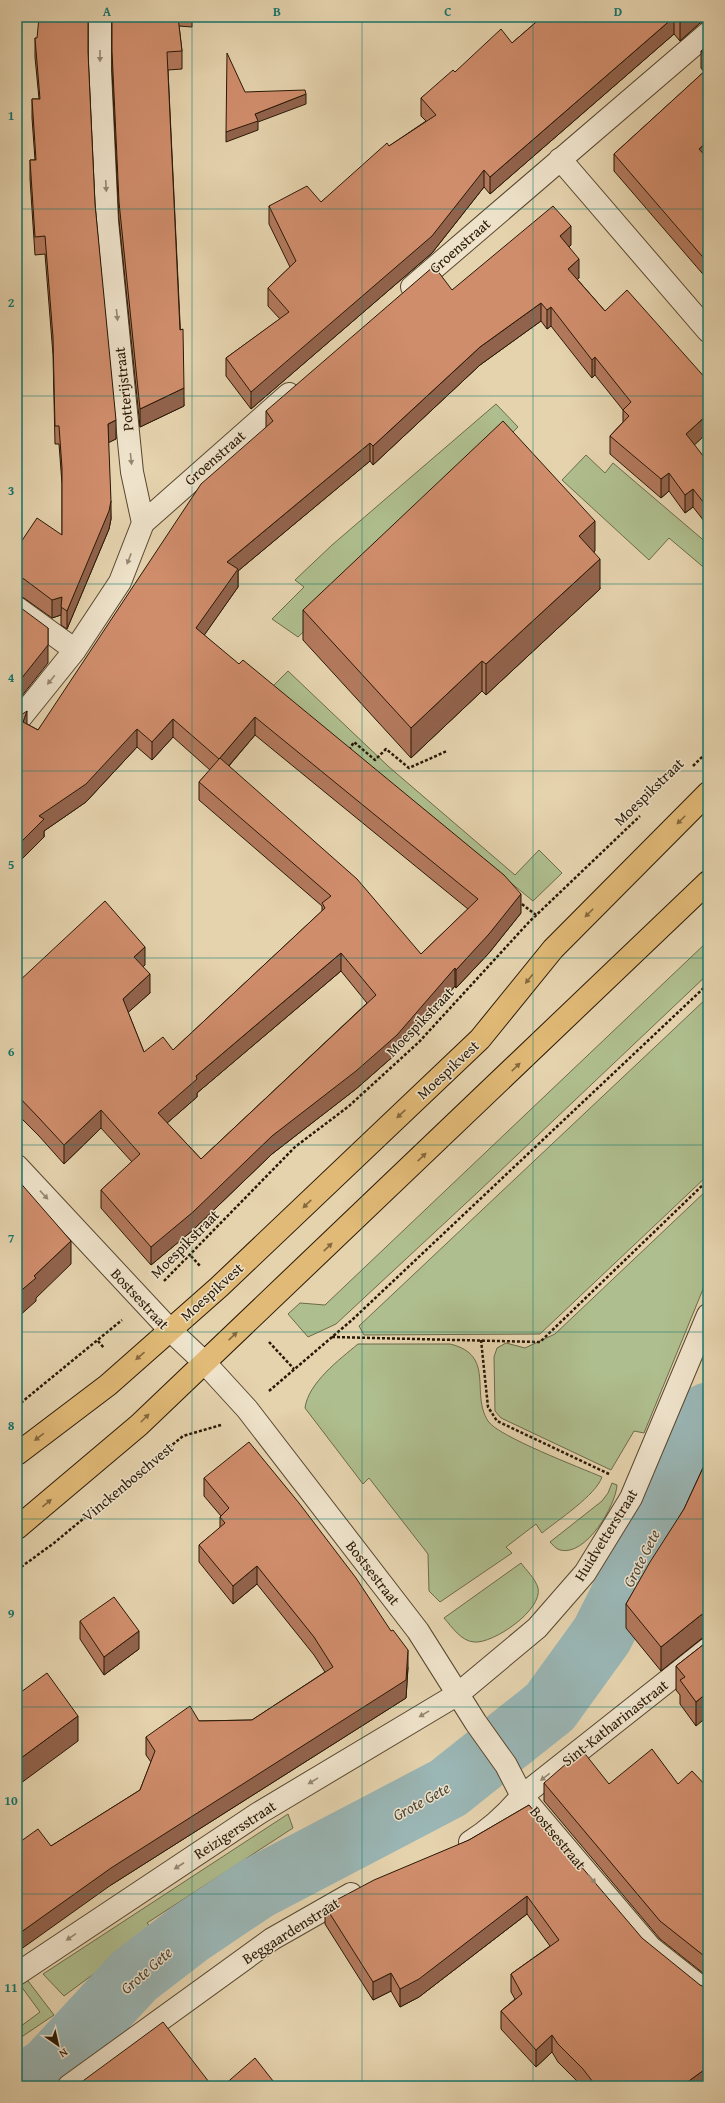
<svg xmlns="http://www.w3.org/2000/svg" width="725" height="2103" viewBox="0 0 725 2103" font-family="'Gentium Book Plus',serif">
<rect width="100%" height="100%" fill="#e5d3ae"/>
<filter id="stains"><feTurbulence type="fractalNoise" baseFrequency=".005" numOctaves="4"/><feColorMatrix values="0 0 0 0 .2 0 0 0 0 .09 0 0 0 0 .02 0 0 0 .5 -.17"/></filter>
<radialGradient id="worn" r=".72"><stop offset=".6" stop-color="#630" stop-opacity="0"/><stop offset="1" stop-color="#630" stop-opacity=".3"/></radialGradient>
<path fill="#afbe8e" stroke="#6c6b4a" d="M496,404L518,427L498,447L298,637L272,619L304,587L295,580L332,545Z
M586,455L605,473L613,463L708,544V571L669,538L649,560L562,480Z
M288,671L389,767L515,875L539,850L562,873L533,901L272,687Z
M708,941V974L478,1192L336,1324L308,1337L288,1314L300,1303L325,1305Z
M708,997V1175L540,1334L364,1335L359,1326Z
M708,1189V1277L644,1433L634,1431L611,1470L501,1418L495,1411L494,1357L497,1348L506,1343L525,1348L555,1334Z
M358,1344H450C496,1355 470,1393 488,1421C497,1436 581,1468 602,1477C596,1495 558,1520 542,1533L536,1524L506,1547L512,1553L440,1602L429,1591L428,1554L369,1478L363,1484L305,1408C308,1383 340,1359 358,1344Z
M612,1483L617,1485C616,1505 586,1557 560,1550C556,1549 552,1544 550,1542L602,1501L608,1493Z
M521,1563C526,1570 535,1578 538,1588C543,1610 493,1644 474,1642C461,1641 452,1627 444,1618Z
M288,1814L293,1828L147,1923L153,1930L64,1996L43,1974Z
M25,1977L54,2015L17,2040V2029L40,2012L18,1982Z"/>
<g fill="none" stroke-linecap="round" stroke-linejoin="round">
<path stroke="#9ab6b5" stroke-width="63" d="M22,2086L49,2068L134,1976L190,1933L257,1888L448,1788L550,1707L602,1635L675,1491L708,1414"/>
<defs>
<path id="minor" d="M560,159L708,331
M412,287L708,33
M143,523L289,394
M17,608L75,650
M17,722L75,650L120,582L143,523L132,472L107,221L100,70V17
M17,1166L170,1330L204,1362L247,1409L418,1631L476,1723L506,1765L522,1796L651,1948L708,1993
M470,1842C491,1829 506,1815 522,1796L708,1649
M17,1974L259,1813L458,1694L537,1628L585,1573L631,1498L708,1315
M69,2086L272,1939L351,1894"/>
<path id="primary" d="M17,1454L108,1385L219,1287L480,1039L553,949L708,793
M17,1528L139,1425L708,882"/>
</defs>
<use href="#minor" stroke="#58472f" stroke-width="24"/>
<use href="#primary" stroke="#291805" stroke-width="24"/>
<path stroke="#291805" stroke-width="2.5" stroke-dasharray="3 2" stroke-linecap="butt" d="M349,750L354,742L375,760L386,749L409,768L447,751
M693,766L708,751
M518,901L536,915
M191,1256L200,1266
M164,1281L295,1147L349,1106L419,1042L529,922L640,816
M332,1337L540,1342L708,1180
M481,1340L488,1407L497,1421L609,1474
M98,1341L104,1348
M269,1342L294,1369
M269,1391L352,1320L708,984
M17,1406L122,1320
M17,1570L54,1543L183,1436L221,1425"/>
<use href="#minor" stroke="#eee2ca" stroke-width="22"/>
<use href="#primary" stroke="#e2ba77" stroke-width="22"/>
</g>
<path fill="#b3795d" stroke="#291805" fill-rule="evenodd" d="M112,17H192V27L179,26L182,51V69L168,70L184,406L140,427L119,220L112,70Z
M542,17H708V21L700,23L680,41L674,34L490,194L484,187L432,253L251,409L226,376V358L280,319L268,306V288L290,267L269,224V206L321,202L389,146L426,121L421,116V98L455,72L512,43Z
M35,38L88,53L95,204L116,439L108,442L111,519L109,529L67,629L61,625V615L52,618L24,598L17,596V548L62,535V484L59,444H55L53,355L45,254L35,255L30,179V160H35L32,118V99H39L35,57Z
M708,46V158H707L708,159V280L614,171V154L704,72L701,68V51Z
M571,245L569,246L579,278L577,279L605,311L708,381V432L694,445L708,462V517L704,521L693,507L685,513L669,491L661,498L610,454V436L623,422V410L595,375L592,378L551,326L547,329L541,321L480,365L373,465L370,461L238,571V587L204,635L521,913L489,953L456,988L455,986L397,1053L356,1089L272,1154L193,1230L151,1265L101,1208V1190L132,1162L101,1128L64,1164L39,1136L17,1114V983L145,965L143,967L150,993L128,1012L144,1052L173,1050L322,911V906L199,800V782L210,770L173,737L152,760L137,747L86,802L44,831V837L27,724L38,730L266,427V411L452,290ZM255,735L468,909L421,954L229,766ZM341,971L367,1003L201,1159L167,1123L197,1097V1093Z
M595,551L594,552L600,589L486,695L482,691L411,758L303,640V610Z
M708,1457V1637H706L701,1639L661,1671L626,1628V1604L684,1509Z
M204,1478L408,1667L406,1698L111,1885L51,1846L140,1790L151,1762L146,1755V1737L199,1721L252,1720L325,1672L314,1655L257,1584L233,1604L199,1562V1545L220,1528V1517L221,1516L204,1496Z
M80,1621L139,1649L104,1675L80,1639Z
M708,1641L696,1726L680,1704V1695L676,1690V1666Z
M544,1783L609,1784H678L708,1788V1977L660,1939L544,1801Z
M529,1805L706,2086H582L558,2062L552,2052L536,2067L501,2029V2011L515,1999L511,1992V1974L550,1946L527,1914L419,1997L400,2007L391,1991L373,2000L325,1924V1906L469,1840Z"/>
<path fill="#92634c" stroke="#291805" d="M674,17V34L490,194V177Z
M687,17H708V21L700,23L680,41V23Z
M306,94V104L258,122V130L226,142V132L255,114Z
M708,141V158L699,166V149Z
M484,170V187L432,253L251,409V392Z
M571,226V245L560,254V236Z
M579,259V278L568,287V269Z
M541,303V321L480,365L373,465V446L480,347Z
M551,307V326L547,329V310Z
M595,357V375L592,378V360Z
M184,388V406L140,427V409Z
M708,414V432L686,453V434Z
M116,420V439L108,443V424Z
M370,443V461L238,571V587L196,647V628L227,562Z
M669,473V491L661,498V479Z
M693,489V507L685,513V495Z
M708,499V517L704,521V503Z
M111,501V519L109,529L67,629V611Z
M595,521V551L579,566V536Z
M600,559V589L486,695V664Z
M62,597L61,615L52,618V600Z
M48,628V663L17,702V684Z
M482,661V691L411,758V728Z
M27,711V729L23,722Z
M255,717V735L219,777V759Z
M173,719V737L152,760V742Z
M137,729V747L86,802L44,831V837L17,864V846L39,816Z
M521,894V913L489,953L456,988V970Z
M145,947V965L134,975V957Z
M341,953V971L197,1093V1097L158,1131V1113L196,1076Z
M455,968V986L397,1053L356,1089L272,1154L193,1230L151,1265V1247Z
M150,974V993L123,1017V999Z
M101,1110V1128L64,1164V1145Z
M71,1241V1264L36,1298V1301L17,1318V1294L34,1276Z
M257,1566V1584L233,1604V1586Z
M706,1613V1637L701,1639L661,1671V1647L701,1615Z
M21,1619V1632L17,1634V1622Z
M139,1631V1649L104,1675V1657Z
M408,1650V1667L406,1698L111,1885L17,1952V1935Z
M708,1692V1716L696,1726V1702Z
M78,1716V1741L17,1786V1761Z
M527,1896V1914L419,1997L400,2007V1989Z
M391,1973V1991L373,2000V1982Z
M552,2035V2052L536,2067V2050Z
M708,2067V2084L706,2086H682Z"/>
<path fill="#d08d6c" stroke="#291805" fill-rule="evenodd" d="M39,17H88V52L95,204L116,420L108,424L111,501L109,511L67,611L61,607L62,597L52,600L24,579L17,577V548L37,518L62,535V468L59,426H55L53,337L45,236L35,237L30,160H36L32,99H40L35,38H37Z
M112,17H178L182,51L167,52L180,330L183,329L184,388L140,409L119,202L112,51Z
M542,17H674L490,177L484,170L432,236L251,392L226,358L289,312L268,288L296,261L269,206L307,186L321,202L387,143L389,146L436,115L421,98L453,70L455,72L501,29L512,43Z
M675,17H687L680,23Z
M708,46V60L701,51Z
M227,53L245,92L305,90L306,94L255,114L258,121L226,132Z
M708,68V141L699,149L708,159V263L614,154Z
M553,206L571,226L560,236L579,259L568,269L605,311L627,290L708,381V414L686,434L708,462V499L704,503L693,489L685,495L669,473L661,479L610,436L629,416L623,410L631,402L595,357L592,360L551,307L547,310L541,303L480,347L373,446L370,443L227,562L238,569L196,628L239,664L243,660L504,875L521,894L489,934L456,970L455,968L397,1035L356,1071L272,1136L193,1212L151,1247L101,1190L140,1154L101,1110L64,1145L39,1118L17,1095V983L105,901L145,947L134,957L150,974L123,999L144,1052L163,1037L173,1050L325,908L322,903L331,896L199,782L219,759L173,719L152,742L137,729L86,784L39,816L44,819L17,846V716L21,715L27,711L23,722L38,730L201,484L273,421L266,411L434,266L452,290ZM255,717L478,899L421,954L357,879L220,758L219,759ZM341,953L376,995L201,1159L158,1113L197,1079L196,1076Z
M503,421L595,521L579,536L600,559L486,664L482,661L411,728L303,610Z
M17,605L48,628V645L17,684Z
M17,1179L71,1241L34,1276L36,1278L17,1294Z
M249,1442L299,1503L356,1578L391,1631L393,1630L408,1650L406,1680L111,1868L17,1935V1844L38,1829L51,1846L140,1790L155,1751L146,1737L190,1706L199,1721L252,1720L333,1667L314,1637L257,1566L233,1586L199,1545L225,1523L220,1517L229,1508L204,1478Z
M708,1457V1613H706L701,1615L661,1647L626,1604L650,1562L684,1509Z
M114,1597L139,1631L104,1657L80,1621Z
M17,1615L21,1619L17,1622Z
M708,1641V1692L696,1702L680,1680L685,1677L676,1666Z
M47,1673L78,1716L17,1761V1695Z
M652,1749L678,1784L692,1771L708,1788V1959L660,1921L544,1783L582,1750L609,1784Z
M529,1805L642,1938L700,1985L707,1988L708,1987V2067L682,2086H596L583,2069L558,2044L552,2035L536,2050L501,2011L522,1994L511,1974L559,1940L527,1896L419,1979L400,1989L391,1973L373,1982L325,1906L374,1880L469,1840Z
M163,2022L212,2086H76Z
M255,2058L277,2086H223Z"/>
<defs><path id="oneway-solid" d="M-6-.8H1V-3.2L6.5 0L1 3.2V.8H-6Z"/></defs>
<g fill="#958771">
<use href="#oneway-solid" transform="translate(100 56) rotate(90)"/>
<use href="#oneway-solid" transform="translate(106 186) rotate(87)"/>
<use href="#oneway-solid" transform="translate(117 315) rotate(84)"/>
<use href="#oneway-solid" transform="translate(131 459) rotate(84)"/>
<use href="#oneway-solid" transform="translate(129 559) rotate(111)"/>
<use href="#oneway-solid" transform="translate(51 680) rotate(129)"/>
<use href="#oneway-solid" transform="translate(44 1195) rotate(47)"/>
<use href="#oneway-solid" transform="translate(424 1714) rotate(149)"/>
<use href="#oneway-solid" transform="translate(545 1777) rotate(142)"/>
<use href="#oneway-solid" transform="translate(313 1781) rotate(149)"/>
<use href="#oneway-solid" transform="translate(179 1866) rotate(147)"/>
<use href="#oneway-solid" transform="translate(592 1879) rotate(50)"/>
<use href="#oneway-solid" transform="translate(71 1937) rotate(146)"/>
</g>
<g fill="#86693e">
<use href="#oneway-solid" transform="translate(681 820) rotate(135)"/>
<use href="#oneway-solid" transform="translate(589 913) rotate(135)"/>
<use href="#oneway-solid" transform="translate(529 979) rotate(129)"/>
<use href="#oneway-solid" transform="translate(516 1067) rotate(-44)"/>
<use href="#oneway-solid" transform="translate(401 1114) rotate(137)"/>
<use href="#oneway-solid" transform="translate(422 1157) rotate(-44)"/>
<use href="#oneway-solid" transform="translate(307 1204) rotate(136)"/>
<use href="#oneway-solid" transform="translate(328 1247) rotate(-44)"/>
<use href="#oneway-solid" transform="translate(233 1336) rotate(-43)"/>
<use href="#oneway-solid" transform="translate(140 1356) rotate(139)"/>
<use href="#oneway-solid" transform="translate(145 1418) rotate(-45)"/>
<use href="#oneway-solid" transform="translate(39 1437) rotate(143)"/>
<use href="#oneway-solid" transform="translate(47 1503) rotate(-40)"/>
</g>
<path fill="none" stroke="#0f766e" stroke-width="1" stroke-opacity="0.55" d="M192,17V2086M362,17V2086M533,17V2086M17,209H708M17,396H708M17,584H708M17,771H708M17,958H708M17,1145H708M17,1332H708M17,1519H708M17,1707H708M17,1894H708"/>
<g text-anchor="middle" stroke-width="3" stroke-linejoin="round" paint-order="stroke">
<g font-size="15" fill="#291805" stroke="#eee2ca">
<text transform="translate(460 246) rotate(-41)" y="5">Groenstraat</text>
<text transform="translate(124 389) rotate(-96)" y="5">Potterijstraat</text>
<text transform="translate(215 458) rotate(-41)" y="5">Groenstraat</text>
<text transform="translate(649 792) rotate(-44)" y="5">Moespikstraat</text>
<text transform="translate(420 1022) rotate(-46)" y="5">Moespikstraat</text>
<text transform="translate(448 1070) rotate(-43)" y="5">Moespikvest</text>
<text transform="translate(185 1244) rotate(-45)" y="5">Moespikstraat</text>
<text transform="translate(212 1292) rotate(-42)" y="5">Moespikvest</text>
<text transform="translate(140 1299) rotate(47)" y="5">Bostsestraat</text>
<text transform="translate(128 1482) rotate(-40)" y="5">Vinckenboschvest</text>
<text transform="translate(606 1535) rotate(-58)" y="5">Huidvetterstraat</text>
<text transform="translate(373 1573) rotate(52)" y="5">Bostsestraat</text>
<text transform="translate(615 1723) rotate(-38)" y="5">Sint-Katharinastraat</text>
<text transform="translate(235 1830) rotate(-33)" y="5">Reizigersstraat</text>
<text transform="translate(558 1838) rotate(50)" y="5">Bostsestraat</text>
<text transform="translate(291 1931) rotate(-32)" y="5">Beggaardenstraat</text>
</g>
<g font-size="16" font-style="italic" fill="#4b473a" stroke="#eee2ca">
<text transform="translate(641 1558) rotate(-63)" y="6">Grote Gete</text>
<text transform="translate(421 1801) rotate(-29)" y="6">Grote Gete</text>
<text transform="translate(146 1970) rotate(-41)" y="6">Grote Gete</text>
</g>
</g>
<rect width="725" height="2103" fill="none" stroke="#e5d3ae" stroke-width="44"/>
<g transform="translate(58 2045) rotate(146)" stroke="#eee2ca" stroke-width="3" paint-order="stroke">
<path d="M0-3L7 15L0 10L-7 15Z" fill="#291805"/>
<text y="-6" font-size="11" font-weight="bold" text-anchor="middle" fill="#291805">N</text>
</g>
<rect x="22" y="22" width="681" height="2059" fill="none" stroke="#0f766e" stroke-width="1.5"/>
<g font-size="13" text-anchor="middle" font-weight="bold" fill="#0f766e">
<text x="107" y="16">A</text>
<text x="277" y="16">B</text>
<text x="448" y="16">C</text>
<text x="618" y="16">D</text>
<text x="11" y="120">1</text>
<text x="11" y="307">2</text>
<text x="11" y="495">3</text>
<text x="11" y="682">4</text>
<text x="11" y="869">5</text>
<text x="11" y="1056">6</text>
<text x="11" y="1243">7</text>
<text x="11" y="1430">8</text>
<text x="11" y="1618">9</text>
<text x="11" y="1805">10</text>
<text x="11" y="1992">11</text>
</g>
<rect width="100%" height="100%" filter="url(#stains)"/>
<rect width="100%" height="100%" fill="url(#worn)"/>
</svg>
